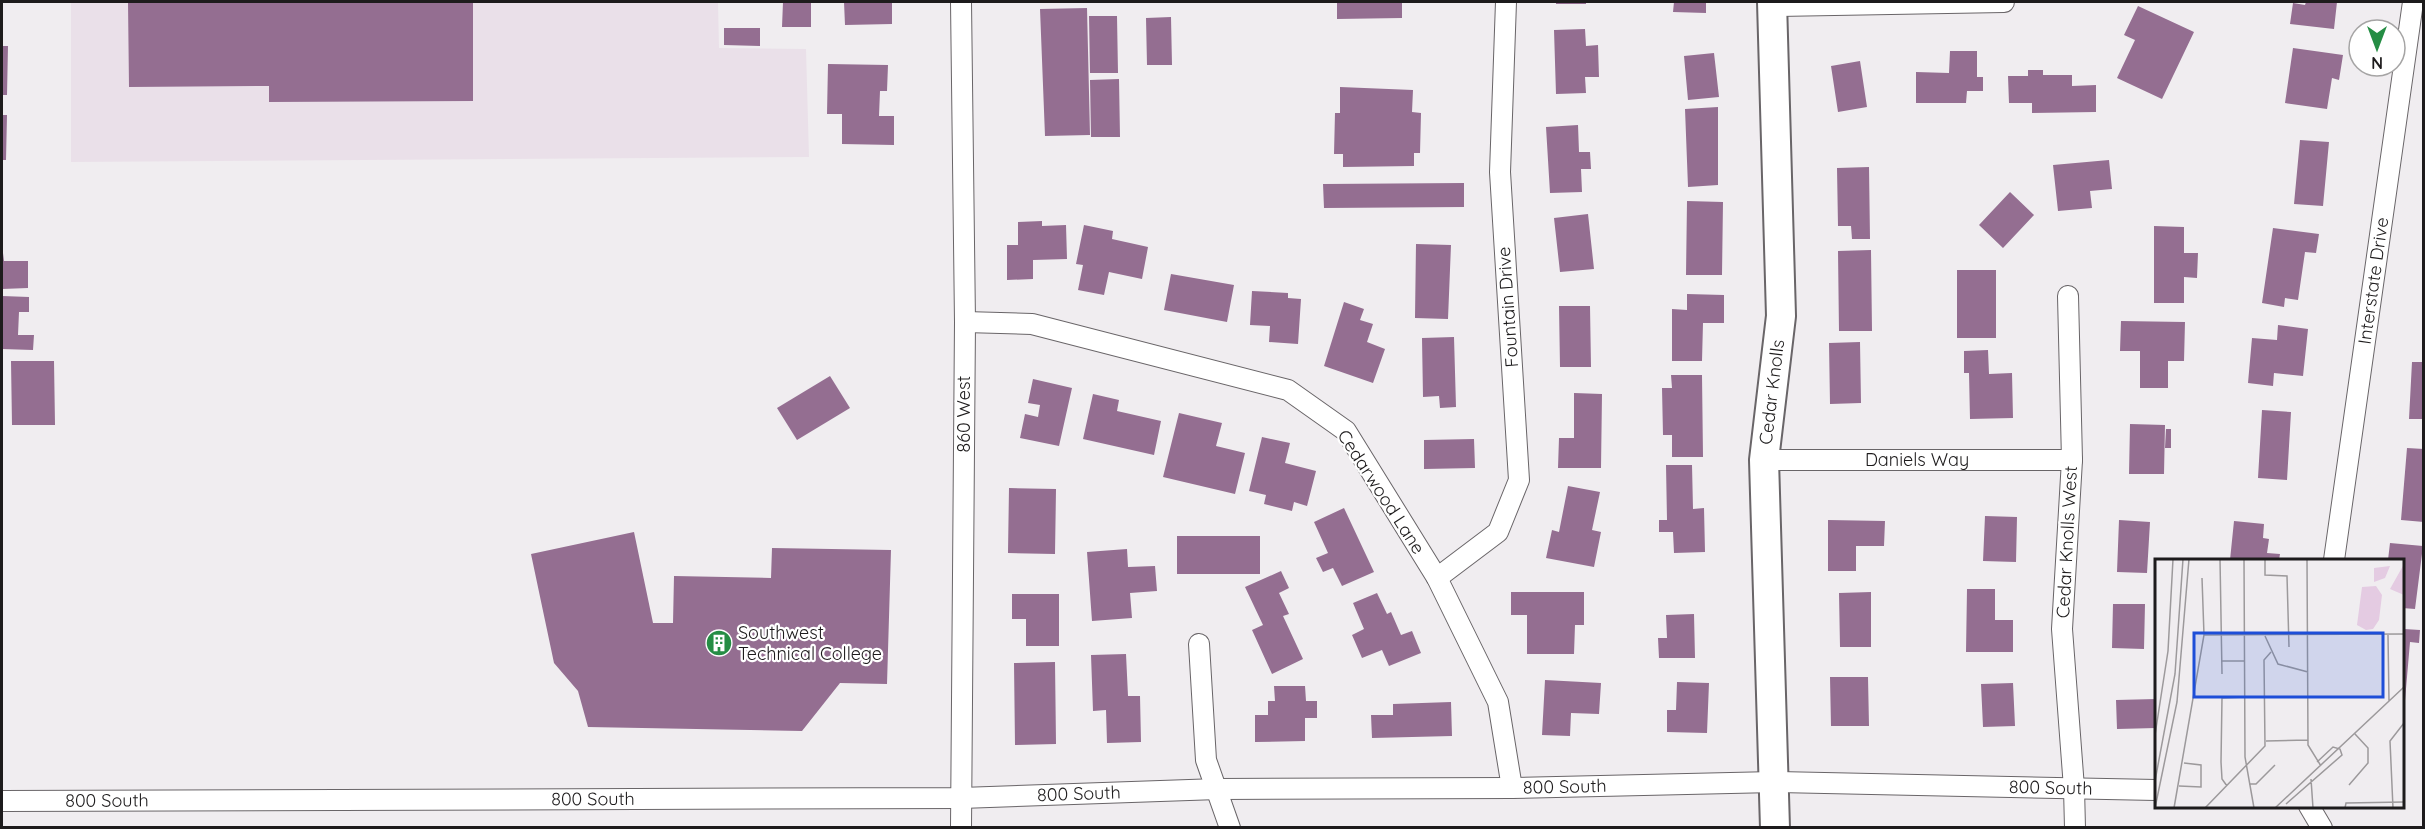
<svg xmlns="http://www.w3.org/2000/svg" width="2425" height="829" viewBox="0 0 2425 829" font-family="Quicksand,sans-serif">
<rect width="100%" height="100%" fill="#f0edf0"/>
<path fill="#eae0e9" d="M71,2H718L719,48L806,49L809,157L71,162Z"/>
<path fill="#946e91" d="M128,2H473V101L269,102V86L129,87Z
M783,2H811V27H782Z
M844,2H892V24L845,25Z
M1337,2H1402V18L1337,19Z
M1556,2H1586V4H1556Z
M1674,2H1706V13L1673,12Z
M2306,2H2337L2334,29L2290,24L2293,3L2305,5Z
M2138,6L2194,32L2162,99L2117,78L2135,40L2124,35Z
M1087,8L1090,135L1045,136L1040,9Z
M1089,16H1117L1118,73H1090Z
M1171,17L1172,65H1147L1146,18Z
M724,28H760V46L724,45Z
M1585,29L1586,46L1598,45L1599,77H1585L1586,93L1556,94L1554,30Z
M2,46H8L7,95H2Z
M2293,48L2343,55L2339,80L2332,78L2327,109L2285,103Z
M1950,51H1977V77H1983V91H1967L1966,103H1916V72L1949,73Z
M1714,53L1719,97L1688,100L1684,56Z
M1860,61L1867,107L1838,112L1831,66Z
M828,64L888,65L887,91H880L879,116H894V145L842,144V114H827Z
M2028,70H2043V75H2072V86L2096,85V112L2032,113V103H2009L2008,76H2028Z
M1119,79L1120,137H1091L1090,80Z
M1340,87L1413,90L1412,112L1421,113L1420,153H1414V166L1343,167V154H1334L1335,113H1340Z
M1718,107V185L1688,187L1685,109Z
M2,115H7L6,160H2Z
M1578,125L1579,152H1590L1591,169H1581L1582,192L1550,193L1546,127Z
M2300,140L2329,142L2323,206L2294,204Z
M2109,160L2112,189L2090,191L2092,208L2058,211L2053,165Z
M1869,167L1870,239H1852L1851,226H1838L1837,168Z
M1464,183V207L1324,208L1323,184Z
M2010,192L2034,215L2003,248L1979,225Z
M1687,201L1723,202L1722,275H1686Z
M1588,214L1594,269L1560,272L1554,218Z
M1042,221V226L1066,225L1067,259L1033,260V279L1007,280V245H1018V222Z
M1084,225L1113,231L1112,239L1148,247L1142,279L1109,272L1104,295L1078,290L1083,265L1076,264Z
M2154,226L2184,227V253H2198L2197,278L2184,277V303H2154Z
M2273,228L2319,234L2316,253L2305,252L2298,300L2285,298L2284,307L2262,303Z
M1416,244L1451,245L1448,319L1415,318Z
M1871,250L1872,331H1839L1838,251Z
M2,253H3L4,261H28V288L2,289Z
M1957,270H1996V338H1957Z
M1171,274L1234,285L1227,322L1164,310Z
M1252,291L1288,293V298L1301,299L1298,344L1269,342L1270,326L1250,325Z
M1687,294L1724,295V323H1703L1702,361H1672V309L1687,310Z
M2,296L29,297V312H19L18,335H34L33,350L2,349Z
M1344,302L1364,309L1360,320L1373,324L1367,342L1385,349L1373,383L1324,366Z
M1559,306H1590L1591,367H1560Z
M2121,321L2185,322L2184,361H2168V388H2140V351H2120Z
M2278,325L2308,329L2303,376L2274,373L2273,386L2248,383L2252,338L2277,340Z
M1454,337L1456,407L1440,408L1439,396L1423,397L1422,338Z
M1860,342L1861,403L1830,404L1829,343Z
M1988,350L1989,374L2012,373L2013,418L1970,419L1969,373H1964V351Z
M11,361H54L55,425H12Z
M2412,362H2424V419H2409Z
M1671,375H1702L1703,457H1672V435H1663L1662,388H1672Z
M830,376L850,408L797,440L777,408Z
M1033,379L1072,388L1059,446L1020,438L1025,414L1038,417L1040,405L1028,403Z
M1574,393L1602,394L1601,468H1558L1559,438H1574Z
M1093,394L1119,400L1117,411L1161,421L1154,455L1083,439Z
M2262,410L2291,412L2287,480L2258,478Z
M1179,413L1222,423L1216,446L1245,453L1235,494L1163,477Z
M2130,424L2165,425L2164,474H2129Z
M2166,429H2171V448H2165Z
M1262,437L1290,443L1285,463L1316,471L1307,506L1294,502L1292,511L1264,504L1266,495L1249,491Z
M1474,439L1475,468L1424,469V440Z
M2407,448L2424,449V522L2401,520Z
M1666,465H1692L1693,509L1704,508L1705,552L1674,553L1673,532H1659V520H1667Z
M1568,486L1600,492L1592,530L1601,532L1594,567L1546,558L1552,530L1559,532Z
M1009,488L1056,489L1055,554L1008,553Z
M1344,508L1374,572L1342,586L1333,568L1323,572L1316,558L1328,553L1314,522Z
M1985,516L2017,517L2016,562L1983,561Z
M1828,520L1885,521L1884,546H1856V571H1828Z
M2119,520L2150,522L2147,573L2117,572Z
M2234,521L2264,524L2263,538L2269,539L2267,553L2280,554L2279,560H2230Z
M634,532L653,623H673L674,576L771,578L772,548L891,550L887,684L840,683L802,731L588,727L578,691L554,663L531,554Z
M1177,536H1260V574H1177Z
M2390,543L2423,546L2415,609L2402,608V560H2388Z
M1127,549L1128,567L1155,566L1157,591L1130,593L1132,618L1092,621L1087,552Z
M1281,571L1289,588L1279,593L1289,614L1283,616L1303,659L1272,674L1252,630L1263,625L1245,587Z
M1967,589H1995V620H2013V652H1966Z
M1511,592H1584V625H1575L1574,654H1527V615H1511Z
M1871,592V647H1840L1839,593Z
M1377,593L1387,614L1391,612L1401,635L1412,631L1421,653L1389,666L1382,650L1362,658L1352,635L1364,629L1353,603Z
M1012,594H1059V646H1026V619H1012Z
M2113,604H2145L2144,649L2112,648Z
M1694,614L1695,658H1659L1658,638H1667L1666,615Z
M2404,629L2420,630L2419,643L2410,642L2404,712L2402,641Z
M1126,654L1128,696H1140L1141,742L1107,743L1106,710L1093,711L1091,655Z
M1055,662L1056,744L1015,745L1014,663Z
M1830,677H1868L1869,726H1831Z
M1545,680L1601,683L1599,714L1571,713L1570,736L1542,735Z
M1677,682L1709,683L1707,733L1667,732V710H1676Z
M2013,683L2015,726L1983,727L1981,684Z
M1274,686H1305L1306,701H1317V718H1305V741L1255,742V715H1268V701H1275Z
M2156,699V728L2117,729L2116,700Z
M1451,702L1452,736L1372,738L1371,715H1393V704Z"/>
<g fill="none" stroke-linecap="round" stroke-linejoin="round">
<defs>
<g id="street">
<path d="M961,2L965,322L961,828"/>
<path d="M1772,6L2004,2"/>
<path d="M2068,296L2072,460L2062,629L2074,788L2075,828"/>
<path d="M965,322L1032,324L1288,390L1346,431L1437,578L1498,702L1512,788"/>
<path id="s1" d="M1764,460H2072"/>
<path id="s2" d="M2334,560L2413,2"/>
<path d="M1437,578L1498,532L1519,480L1500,172L1506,2"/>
<path d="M1199,644L1206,760L1230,828"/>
<path id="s3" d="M2,801L961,798L1218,789L1512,788L1774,782L2156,790"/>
<path d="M2309,806L2322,828"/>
</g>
<path id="secondary" d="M1772,2L1781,316L1764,460L1775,828"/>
</defs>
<use href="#street" stroke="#696568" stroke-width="22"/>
<use href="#secondary" stroke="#696568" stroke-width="32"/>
<use href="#street" stroke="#fff" stroke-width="20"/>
<use href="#secondary" stroke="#fff" stroke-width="28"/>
</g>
<defs>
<symbol id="building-disc" viewBox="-11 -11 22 22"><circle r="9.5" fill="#258d44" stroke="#fff"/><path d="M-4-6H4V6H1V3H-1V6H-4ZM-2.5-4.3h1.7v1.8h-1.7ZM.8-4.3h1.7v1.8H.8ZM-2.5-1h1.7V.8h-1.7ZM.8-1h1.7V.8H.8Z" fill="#fff"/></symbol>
</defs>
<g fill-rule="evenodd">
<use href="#building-disc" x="704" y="628" width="30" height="30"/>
</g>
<g text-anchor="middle" stroke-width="4.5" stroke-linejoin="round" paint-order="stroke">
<g font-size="18" fill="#1d1b1c" stroke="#fff">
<text dy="6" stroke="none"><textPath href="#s2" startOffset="282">Interstate Drive</textPath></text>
<text transform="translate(1508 307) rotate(-94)" y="6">Fountain Drive</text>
<text transform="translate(1772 392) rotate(-83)" y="6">Cedar Knolls</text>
<text transform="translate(964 414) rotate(-90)" y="6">860 West</text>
<text dy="6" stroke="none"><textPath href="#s1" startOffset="153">Daniels Way</textPath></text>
<text transform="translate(1381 492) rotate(57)" y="6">Cedarwood Lane</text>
<text transform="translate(2067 542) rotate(-87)" y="6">Cedar Knolls West</text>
<text dy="6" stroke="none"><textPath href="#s3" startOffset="1563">800 South</textPath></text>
<text dy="6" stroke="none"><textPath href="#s3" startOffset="2049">800 South</textPath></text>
<text dy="6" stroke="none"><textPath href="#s3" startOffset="1077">800 South</textPath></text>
<text dy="6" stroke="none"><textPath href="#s3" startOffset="591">800 South</textPath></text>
<text dy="6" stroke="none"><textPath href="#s3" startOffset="105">800 South</textPath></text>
</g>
<g font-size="18" fill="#1d1b1c" stroke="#fff" text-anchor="start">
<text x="738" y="639">Southwest<tspan x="738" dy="21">Technical College</tspan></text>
</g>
</g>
<g transform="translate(2155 559)">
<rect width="249" height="249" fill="#f0edf0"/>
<path d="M249,5V36L235,30ZM235,7L230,19L219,23V9ZM221,27L227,36L224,61L218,70L211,71L202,66L207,28Z" fill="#e4cbe2"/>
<path fill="none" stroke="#9c999b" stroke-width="1.5" d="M65,0L67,115M89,0L90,198L99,249M110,0V16L132,17L134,88M152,0L153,186L166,207M49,76L249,75M233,76L234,142M110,77L123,105L153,113M66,102H90M0,176L13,92L18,0M111,182L153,181M156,220L158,249M0,222L20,115L28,0M94,225H101L120,206M194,226L213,204V189L200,175M24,227L46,228V206L29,204M72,227L67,220L66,203L67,139L90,138M131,245L187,196L185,190L178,188L162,203M0,249L22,143L34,0M19,249L49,76L47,19M50,249L110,187L109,101L116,93M120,249L249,128M190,249L191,244L249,243M238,249L235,182L249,164"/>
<path fill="#1d4ed8" fill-opacity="0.15" stroke="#1d4ed8" stroke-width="3" d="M39,74H228V138H39Z"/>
<rect width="249" height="249" fill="none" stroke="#1d1b1c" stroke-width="3"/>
</g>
<rect width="2425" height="829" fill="none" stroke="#1d1b1c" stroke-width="6"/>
<g transform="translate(2377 48) rotate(180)"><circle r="28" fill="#ffffff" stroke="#a5a4a4" stroke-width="1.5"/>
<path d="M0-4.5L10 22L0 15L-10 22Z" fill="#258d44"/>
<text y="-9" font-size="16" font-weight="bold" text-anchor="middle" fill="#1d1b1c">N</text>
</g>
</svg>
